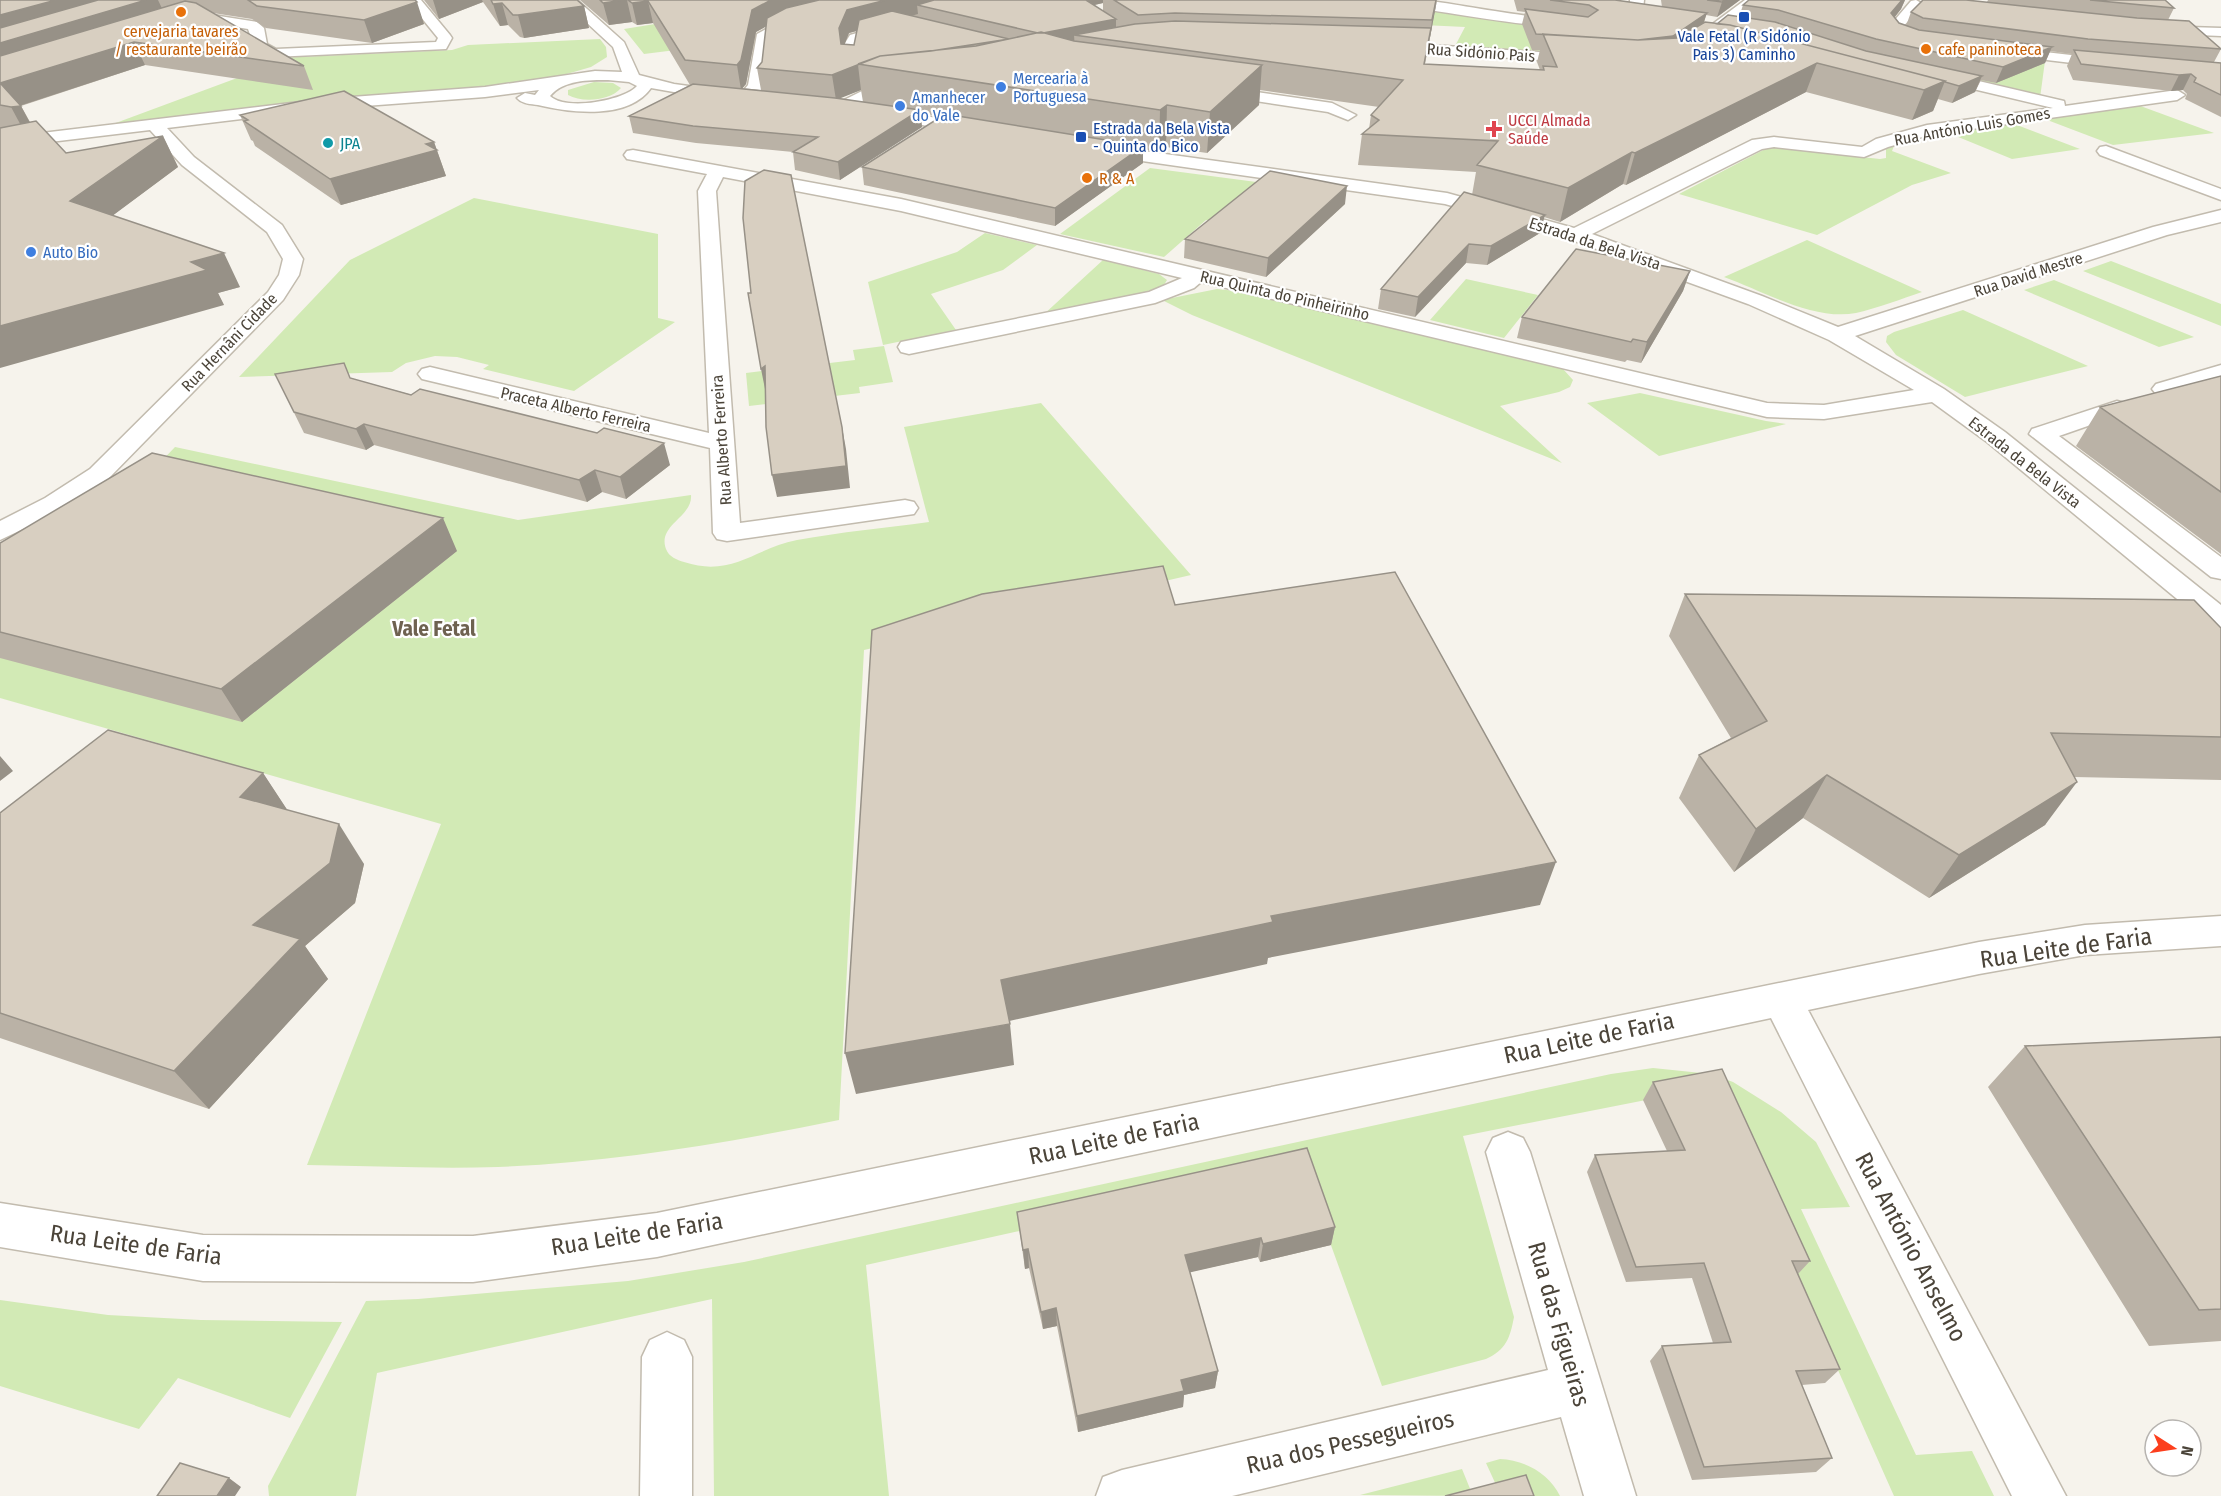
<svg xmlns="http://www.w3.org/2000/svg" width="2221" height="1496" viewBox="0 0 2221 1496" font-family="'Fira Sans Condensed',sans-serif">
<rect width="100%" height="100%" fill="#f6f3ec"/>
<path fill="#d2eab5" d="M1405,6L1557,27L1555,52L1455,46L1465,27L1381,23Z
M680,20L732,43L644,54L624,29Z
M236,27L277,58L452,50L468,45L600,39L606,47L607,57L591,67L539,82L509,86L336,98L113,124L264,68Z
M2045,61L2040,98L1948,76Z
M594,82L613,83L621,88C610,101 582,103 568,95V90Z
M2135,104L2214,133L2113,145L2042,118Z
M2009,122L2080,149L2012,159L1946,132Z
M1894,146L1892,151L1951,173L1912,185L1817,235L1679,194L1769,147L1880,159L1886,158V149Z
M1150,168L1264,183L1217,222L1206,220L1164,257L1060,234Z
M474,198L658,234V318L675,322L574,391L483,369L489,365L457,357L435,356L406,363L392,372L239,377L350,260Z
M985,233L1037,245L1003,270L931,294L956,330L883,345L868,282L957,252Z
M1807,240L1922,292C1901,299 1878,308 1856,313C1814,321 1763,291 1724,277Z
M1103,260L1159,274L1167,280L1164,285L1135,296L1042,316Z
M2111,261L2221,304V326L2083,271Z
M1466,279L1538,295L1504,338L1430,320Z
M2054,280L2194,337L2159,347L2024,290Z
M1217,289L1245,292L1563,369L1573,380L1570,387L1559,392L1500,406L1562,463L1192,315L1162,300Z
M1963,310L2088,366L1965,397L1896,355L1886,342L1887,336L1894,332Z
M884,346L893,382L859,387L860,393L749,406L746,373L855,360L853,350Z
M1640,393L1766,421L1786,424L1659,456L1587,403Z
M1041,403L1191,575L864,650L839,1120C727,1143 613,1162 498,1167C435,1169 371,1166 307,1165L441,824L0,698V563L152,471L175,447L518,520L691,495C693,517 657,525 666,549C669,557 677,560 684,562C732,578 755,548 797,540C841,532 885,528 929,522L904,427Z
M1653,1068L1711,1074L1733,1082L1781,1112L1816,1142L1850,1207L1801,1209L1916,1455L1972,1451L1994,1496H1894L1712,1087L1463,1136L1514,1317C1510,1338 1506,1350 1486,1359L1382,1386L1303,1168L866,1265L889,1496H714L712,1299L377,1373L356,1496H269L268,1486L366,1301L418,1299L628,1281L744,1262L1611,1074Z
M0,1300L108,1315L201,1320L342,1322L290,1418L178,1378L139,1429L0,1386Z
M1500,1459C1524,1460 1549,1473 1560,1496H1516L1497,1487L1486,1463Z
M1462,1469L1473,1496L1360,1495Z"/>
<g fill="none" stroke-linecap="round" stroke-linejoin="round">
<defs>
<path id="minor" d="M407,0H421L450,35L452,38L446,49L273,57L255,49L248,29L181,18L174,14L181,10L257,22L264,28L267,44L276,49L436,42L438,38Z
M562,0H577L624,42L639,75L674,84L725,91L733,96L725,101L651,88C628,120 572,113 538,105C531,104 522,104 517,98L525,93L535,95L539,90L485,97L325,109L167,128L194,157L282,225L303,259L299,275L283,300L108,479L63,510L0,540V521L45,498L90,469L268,292L279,275L283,259L267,232L182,165L150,130L0,148V138L325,99L485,87L595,71L622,72L613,47ZM608,80L629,82L637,86C624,101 565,111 550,96C563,80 589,80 608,80Z
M1385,0C1398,0 1410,0 1423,0C1461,4 1598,33 1625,17C1630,14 1630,5 1630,0H1644C1643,8 1643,16 1637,21C1608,44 1435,10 1392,4Z
M1745,0H1760L1701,46H1691V40Z
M1916,0L1923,4L1902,28L1935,39V45L1930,46L1895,37L1888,28L1911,1Z
M805,15L810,16V22L789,28L769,39L764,86L752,100H740L738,97L748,85L757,34L779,22Z
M899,21L904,22V28L860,41L858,64L856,67H846L845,43L850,35Z
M2157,26L2221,28V36L2152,33V27Z
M1384,42L1584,55L1591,59L1584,63L1379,49L1377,46Z
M2002,47L2114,60L2121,64L2114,68L1997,54L1995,51L1997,48Z
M1936,71L2064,101L2065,106L2177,90L2185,95L2177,100L1929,135L1888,147L1864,157L1774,147L1762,149L1592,234L1762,296L1838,327L2153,227L2221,210V222L2167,235L1855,336L1944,389L2005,432L2221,605V629L2211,627L1987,442L1932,402L1824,419L1767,417L1201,282L1194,288L1155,303L909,354L901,352L898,347L901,342L1149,292L1182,278L901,211L723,177L716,191L740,523L905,500L914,502L918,508L914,514L727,541L717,539L713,533L710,448L422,379L418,374L422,369L430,367L709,433L698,191L707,174L627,159L624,155L627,151L633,150L901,199L1767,403L1824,405L1914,390L1829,340L1748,304L1569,239L1445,204L1100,155L1091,150L1100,145L1447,193L1574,228L1752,140L1774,137L1862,147L1876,139L1927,125L2053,108L1931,79L1928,76L1931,73Z
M907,81L915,86L912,89L876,96L838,112L830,107L866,89Z
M1215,86L1332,103L1356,115L1348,120L1328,112L1209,94L1207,91Z
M878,108L978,125L986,130L978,135L872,116L870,113L872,110Z
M2106,146L2221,189V200L2100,155L2097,151L2100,147Z
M2221,365V379L2185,390L2221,408V424L2156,394L2152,389L2156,384Z
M2117,401L2125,403L2129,408L2125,413L2059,436L2221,557V579L2211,577L2029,434L2032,429Z
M2221,916V946L2085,955L1979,974L1808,1010L2066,1496H2012L1771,1018L657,1257L473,1282L203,1281L0,1247V1203L203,1235L473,1236L657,1213L1979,942L2085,925Z
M1508,1132L1523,1138L1530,1152L1636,1496H1584L1561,1417L1232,1496H1096L1103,1477L1122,1470L1548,1370L1486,1152L1493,1138Z
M667,1332L684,1340L692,1357V1496H640L642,1357L650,1340Z"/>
</defs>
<use href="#minor" stroke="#c2bbae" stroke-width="3"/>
<use href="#minor" fill="#fff" fill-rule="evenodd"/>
</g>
<path fill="#bab2a6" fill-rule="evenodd" d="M56,0H415L424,24L372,43L266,28L252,19L213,13L304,66L313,90L145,65L21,106L30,122L66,153L163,136L178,167L113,215L240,287L218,293L224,305L0,128V15Z
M424,0H577L584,6L589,28L524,38L520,37L508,25L500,26L483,2L439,19Z
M580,0H1437L1425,64L1540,70L1537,62L1540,50H1532L1522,24L1525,12L1517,11L1514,0H1615L1662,7L1661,0H1740L1717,17L1706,15L1704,23L1717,24L1739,17L1743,5L1749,0H1905L1901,9L1895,17L1899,23L1906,26L1911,12L1987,2L1988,0H2165L2174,8L2168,20L2221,49L2214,62L2221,63V117L2185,99L2187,94L2183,90L2171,91L2073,80L2067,66L2072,54L2050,51L2045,63L1996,83L1981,80L1975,92L1952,103L1938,99L1933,111L1912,120L1806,92L1626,185L1623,184L1560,222L1544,217L1540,233L1487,265L1466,263L1415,317L1378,309L1381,289L1472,195L1476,172L1358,165L1362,134L1369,129L1371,115L1379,107L1260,90L1259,105L1207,153L1166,147L1159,152L1143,149V163L1055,226L864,185L862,167L942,117L920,113L922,127L840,180L795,170L793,152L696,143L633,133L629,116L690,85L653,23L637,25L632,22L609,25ZM1103,3V11L1094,5ZM766,26L762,62L757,68L761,90L742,88L746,84L756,32ZM857,31L854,45H844L849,33ZM861,90L863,102L839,98Z
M240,115L434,142L446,176L341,205L255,146L253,141L251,140Z
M1345,204L1266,277L1184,258L1185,239Z
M1690,271L1683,291L1641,363L1627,360L1625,362L1517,338L1522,317Z
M275,374L350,378L670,465L626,499L602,492L587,502L374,445L366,450L304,433Z
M2221,376V554L2076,446L2100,407Z
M0,543L457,551L242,722L0,658Z
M1685,594L2221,628V780L2074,777L2045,825L1929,898L1803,818L1734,872L1679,798L1699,755L1731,738L1669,636Z
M263,773L287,810L364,864L355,903L305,946L328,979L209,1109L0,1038V813Z
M2221,1037V1341L2149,1346L1988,1087L2025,1046Z
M1653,1082L1810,1261L1798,1274L1840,1369L1825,1383L1802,1385L1832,1458L1816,1472L1692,1480L1650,1361L1662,1346L1713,1343L1692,1278L1626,1282L1587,1172L1595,1155L1667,1151L1643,1100Z
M1017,1212L1335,1227L1331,1245L1260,1262L1258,1257L1189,1272L1218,1371L1215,1388L1184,1395L1183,1407L1078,1432L1057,1326L1043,1329L1029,1268L1025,1269Z"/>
<path fill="#979187" d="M56,0H105L0,42V15Z
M146,0H158L167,19L0,71V43Z
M433,0H482L483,2L439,19Z
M624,0H627L632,22L609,25L603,3Z
M771,0H837L778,20L756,32L746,84L741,90L737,65L752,10Z
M886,0H969L917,5L918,14L849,33L842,51L839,28L847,10Z
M1086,0H1103V3L1086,7Z
M1437,0L1429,43L1432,20Z
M1725,0H1740L1717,17L1722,2Z
M1902,0H1905L1901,9L1886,28L1891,13Z
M648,1L653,23L637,25L632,3Z
M417,2L424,24L372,43L364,20Z
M502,3L508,25L500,26L493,4Z
M584,6L589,28L524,38L518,15Z
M1707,13L1702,27L1669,52L1635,40Z
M1116,19V41L1074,35L1075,50L1041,33Z
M134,42L145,65L19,106H21L35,132L25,133L11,107L0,83Z
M2052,47L2045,63L1996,83L2003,67Z
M1817,63L1806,92L1626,185L1635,153Z
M858,65L861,90L836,100L832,75Z
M1262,65L1259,105L1207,153L1210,112Z
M2191,74L2183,90L2171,91L2179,75Z
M1982,76L1975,92L1952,103L1959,86Z
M1945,81L1933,111L1912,120L1924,90Z
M1167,105L1166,147L1159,152L1160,110Z
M920,110L922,127L840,180L838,162Z
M163,136L178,167L88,234L70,201Z
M434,142L446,176L341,205L330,179Z
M1143,146V163L1055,226V208Z
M1632,152L1623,184L1560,222L1568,188Z
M1347,186L1345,204L1266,277L1268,258Z
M1545,215L1540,233L1487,265L1491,246Z
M1469,244L1466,263L1415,317L1418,297Z
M224,253L240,287L218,293L224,305L0,368V326L191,262Z
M1690,271L1683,291L1641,363L1647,342Z
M765,366V389L761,369Z
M364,424L374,445L366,450L356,429Z
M842,427L846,449L850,488L777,497L772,475Z
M664,443L670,465L626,499L620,477Z
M595,470L602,492L587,502L579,480Z
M443,518L457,551L242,722L221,689Z
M0,756L13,771L0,781Z
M263,773L290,814L240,797Z
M1827,775L1803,818L1734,872L1756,829Z
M2077,782L2045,825L1929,898L1959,855Z
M339,824L364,864L355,903L305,946L328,979L209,1109L174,1071L253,925Z
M1556,862L1540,905L1268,958L1267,964L1005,1022L1001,980L1271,916Z
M1010,1024L1014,1065L856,1094L845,1053Z
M1335,1227L1331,1245L1260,1262L1263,1244Z
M1261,1238L1258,1257L1183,1274L1185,1255Z
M1028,1249L1029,1268L1025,1269L1023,1250Z
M1056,1308L1057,1326L1043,1329L1041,1312Z
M1218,1371L1215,1388L1184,1395L1183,1407L1078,1432L1077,1416L1181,1380Z
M229,1478L241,1487L235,1496H217Z"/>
<path fill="#d8cfc1" stroke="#979187" stroke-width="1.5" d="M0,0H56L0,15Z
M98,0H146L0,43V28Z
M248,0H415L417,2L364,20L257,6Z
M491,0H577L584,6L518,15H513L502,3L493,4Z
M600,0H624L603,3Z
M628,0H771L752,10L741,60L737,65L685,60L648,1L632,3Z
M819,0H886L847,10L839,28L841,44L854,45L859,20L892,11L1009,39L931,51L880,56L832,75L757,68L762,62L767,18L786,8Z
M934,0H1086L1116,19L1043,33H1038L917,5Z
M1114,0H1436L1432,20L1175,13L1138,15Z
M1550,0H1615L1707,13L1673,36L1638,40L1536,34L1525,9L1588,17L1598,10L1589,5Z
M1707,0H1725L1722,2Z
M1749,0H1902L1891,13L1899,23L1919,30L2052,47L2003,67L1876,39L1778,10L1743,5Z
M1923,0H1966L2137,18L2189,21L2221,49L2088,39L1923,18L1911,12Z
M2090,0H2165L2174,8Z
M185,1L196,3L304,66L134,42L0,83V56Z
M1728,15L1775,22L1866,51L1982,76L1959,86L1945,82V81L1730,25L1717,24Z
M1175,21L1431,28L1424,64L1544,70L1543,66L1557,67L1543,34L1638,40L1678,38L1705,22L1730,25L1945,81L1924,90L1817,63L1635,153L1632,152L1568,188L1477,165L1498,141L1362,134L1379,120L1371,115L1403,80L1074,35L1135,24Z
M1041,32L1074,41L1262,65L1210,112L1167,105L1160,110L858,64L880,56L976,46Z
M2074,50L2221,63V95L2194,82L2196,78L2191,74L2179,75L2081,64Z
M0,83L21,106L11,107L0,105Z
M693,84L835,98L920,110L838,162L793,152L818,137L693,126L629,116Z
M344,91L434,142L426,144L437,150L330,179L244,121L248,120L240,115Z
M945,114L1143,146L1055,208L862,167Z
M36,121L66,153L163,136L70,201L224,253L191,262L207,270L0,326V128Z
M764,170L791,175L842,427L846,466L772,475L766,427L765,366L761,369L748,293H751L743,218L745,181Z
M1270,171L1347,186L1268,258L1185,239Z
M1464,192L1545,215L1491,246L1469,244L1418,297L1381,289Z
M1576,249L1690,271L1647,342L1633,339L1631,342L1522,317Z
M344,363L350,378L411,395L420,389L597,433L604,428L664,443L620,477L595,470L579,480L364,424L356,429L294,412L275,374Z
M2221,376V492L2100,407Z
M152,453L443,518L221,689L0,632V543Z
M1163,566L1175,605L1395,572L1556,862L1271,916L1273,922L1001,980L1010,1024L845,1053L872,630L982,594Z
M1685,594L2194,600L2221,628V737L2051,733L2077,782L1959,855L1827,775L1756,829L1699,755L1767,721Z
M108,730L263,773L240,797L339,824L330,863L253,925L300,939L174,1071L0,1013V813Z
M2221,1037V1309L2199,1310L2025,1046Z
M1722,1069L1810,1261H1792L1840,1369L1796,1371L1832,1458L1704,1467L1662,1346L1731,1342L1704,1263L1636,1267L1595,1155L1685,1150L1653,1082Z
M1307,1148L1335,1227L1263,1244L1261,1238L1185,1255L1218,1371L1181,1380L1184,1391L1077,1416L1056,1308L1041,1312L1028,1249L1023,1250L1017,1212Z
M180,1463L229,1478L217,1496H157Z
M1526,1475L1534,1496H1445Z"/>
<g fill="#e8710a" stroke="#fff" stroke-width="2">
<circle cx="181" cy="12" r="6"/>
<circle cx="1926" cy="49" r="6"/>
<circle cx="1087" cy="178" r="6"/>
</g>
<g fill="#1a4fb4" stroke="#fff" stroke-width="2">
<rect x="1738" y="11" width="12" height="12" rx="3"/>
<rect x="1075" y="131" width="12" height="12" rx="3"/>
</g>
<g fill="#3f7fe0" stroke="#fff" stroke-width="2">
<circle cx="1001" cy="87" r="6"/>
<circle cx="900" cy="106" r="6"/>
<circle cx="31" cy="252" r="6"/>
</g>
<path fill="#e0444e" stroke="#fff" stroke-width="2" d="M1491 120h6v6h6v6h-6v6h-6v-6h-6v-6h6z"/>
<circle fill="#0f9aa8" stroke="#fff" stroke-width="2" cx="328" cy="143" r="6"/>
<g text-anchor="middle" stroke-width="4.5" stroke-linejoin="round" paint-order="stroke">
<g font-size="16" fill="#c56008" stroke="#fff" text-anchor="start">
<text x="181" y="37" text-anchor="middle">cervejaria tavares<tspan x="181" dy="18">/ restaurante beirão</tspan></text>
<text x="1938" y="55">cafe paninoteca</text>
<text x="1099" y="184">R &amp; A</text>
</g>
<g font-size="16" fill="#164399" stroke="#fff">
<text x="1744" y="42">Vale Fetal (R Sidónio<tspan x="1744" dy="18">Pais 3) Caminho</tspan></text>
<text x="1093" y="134" text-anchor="start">Estrada da Bela Vista<tspan x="1093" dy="18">- Quinta do Bico</tspan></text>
</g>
<g font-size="16" fill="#4b4439" stroke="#fff">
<text transform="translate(1481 52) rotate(4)" y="6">Rua Sidónio Pais</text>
<text transform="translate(1972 126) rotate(-10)" y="6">Rua António Luis Gomes</text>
<text transform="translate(1595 243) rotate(18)" y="6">Estrada da Bela Vista</text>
<text transform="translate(2028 274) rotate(-18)" y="6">Rua David Mestre</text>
<text transform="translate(1285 295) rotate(13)" y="6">Rua Quinta do Pinheirinho</text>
<text transform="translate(229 342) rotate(-46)" y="6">Rua Hernâni Cidade</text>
<text transform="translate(576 409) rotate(13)" y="6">Praceta Alberto Ferreira</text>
<text transform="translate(721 440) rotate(-94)" y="6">Rua Alberto Ferreira</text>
<text transform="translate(2025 462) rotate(38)" y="6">Estrada da Bela Vista</text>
</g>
<g font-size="16" fill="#366cbe" stroke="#fff" text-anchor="start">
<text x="1013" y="84">Mercearia à<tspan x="1013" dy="18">Portuguesa</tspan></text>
<text x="912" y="103">Amanhecer<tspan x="912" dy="18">do Vale</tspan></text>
<text x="43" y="258">Auto Bio</text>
</g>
<g font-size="16" fill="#be3a42" stroke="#fff" text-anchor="start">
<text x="1508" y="126">UCCI Almada<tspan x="1508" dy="18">Saúde</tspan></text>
</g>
<g font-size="16" fill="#0d838f" stroke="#fff" text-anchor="start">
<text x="340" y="149">JPA</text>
</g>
<g font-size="21" font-weight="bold" fill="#6e6250" stroke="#fff">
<text x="434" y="636">Vale Fetal</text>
</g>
<g font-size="24" fill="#4b4439" stroke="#fff">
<text transform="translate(2066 948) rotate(-8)" y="8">Rua Leite de Faria</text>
<text transform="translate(1589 1038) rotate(-12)" y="8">Rua Leite de Faria</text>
<text transform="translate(1114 1139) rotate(-12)" y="8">Rua Leite de Faria</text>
<text transform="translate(637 1234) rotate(-9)" y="8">Rua Leite de Faria</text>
<text transform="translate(136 1245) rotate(8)" y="8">Rua Leite de Faria</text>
<text transform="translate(1911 1247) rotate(62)" y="8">Rua António Anselmo</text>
<text transform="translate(1559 1324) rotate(74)" y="8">Rua das Figueiras</text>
<text transform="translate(1350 1442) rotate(-13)" y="8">Rua dos Pessegueiros</text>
</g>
</g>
<g transform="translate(2173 1448) rotate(102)"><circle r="28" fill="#ffffff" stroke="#b7b4b0" stroke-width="1.5"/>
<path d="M0-4.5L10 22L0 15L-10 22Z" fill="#fc3f1d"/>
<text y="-9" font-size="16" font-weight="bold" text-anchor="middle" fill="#4b4439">N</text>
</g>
</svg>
